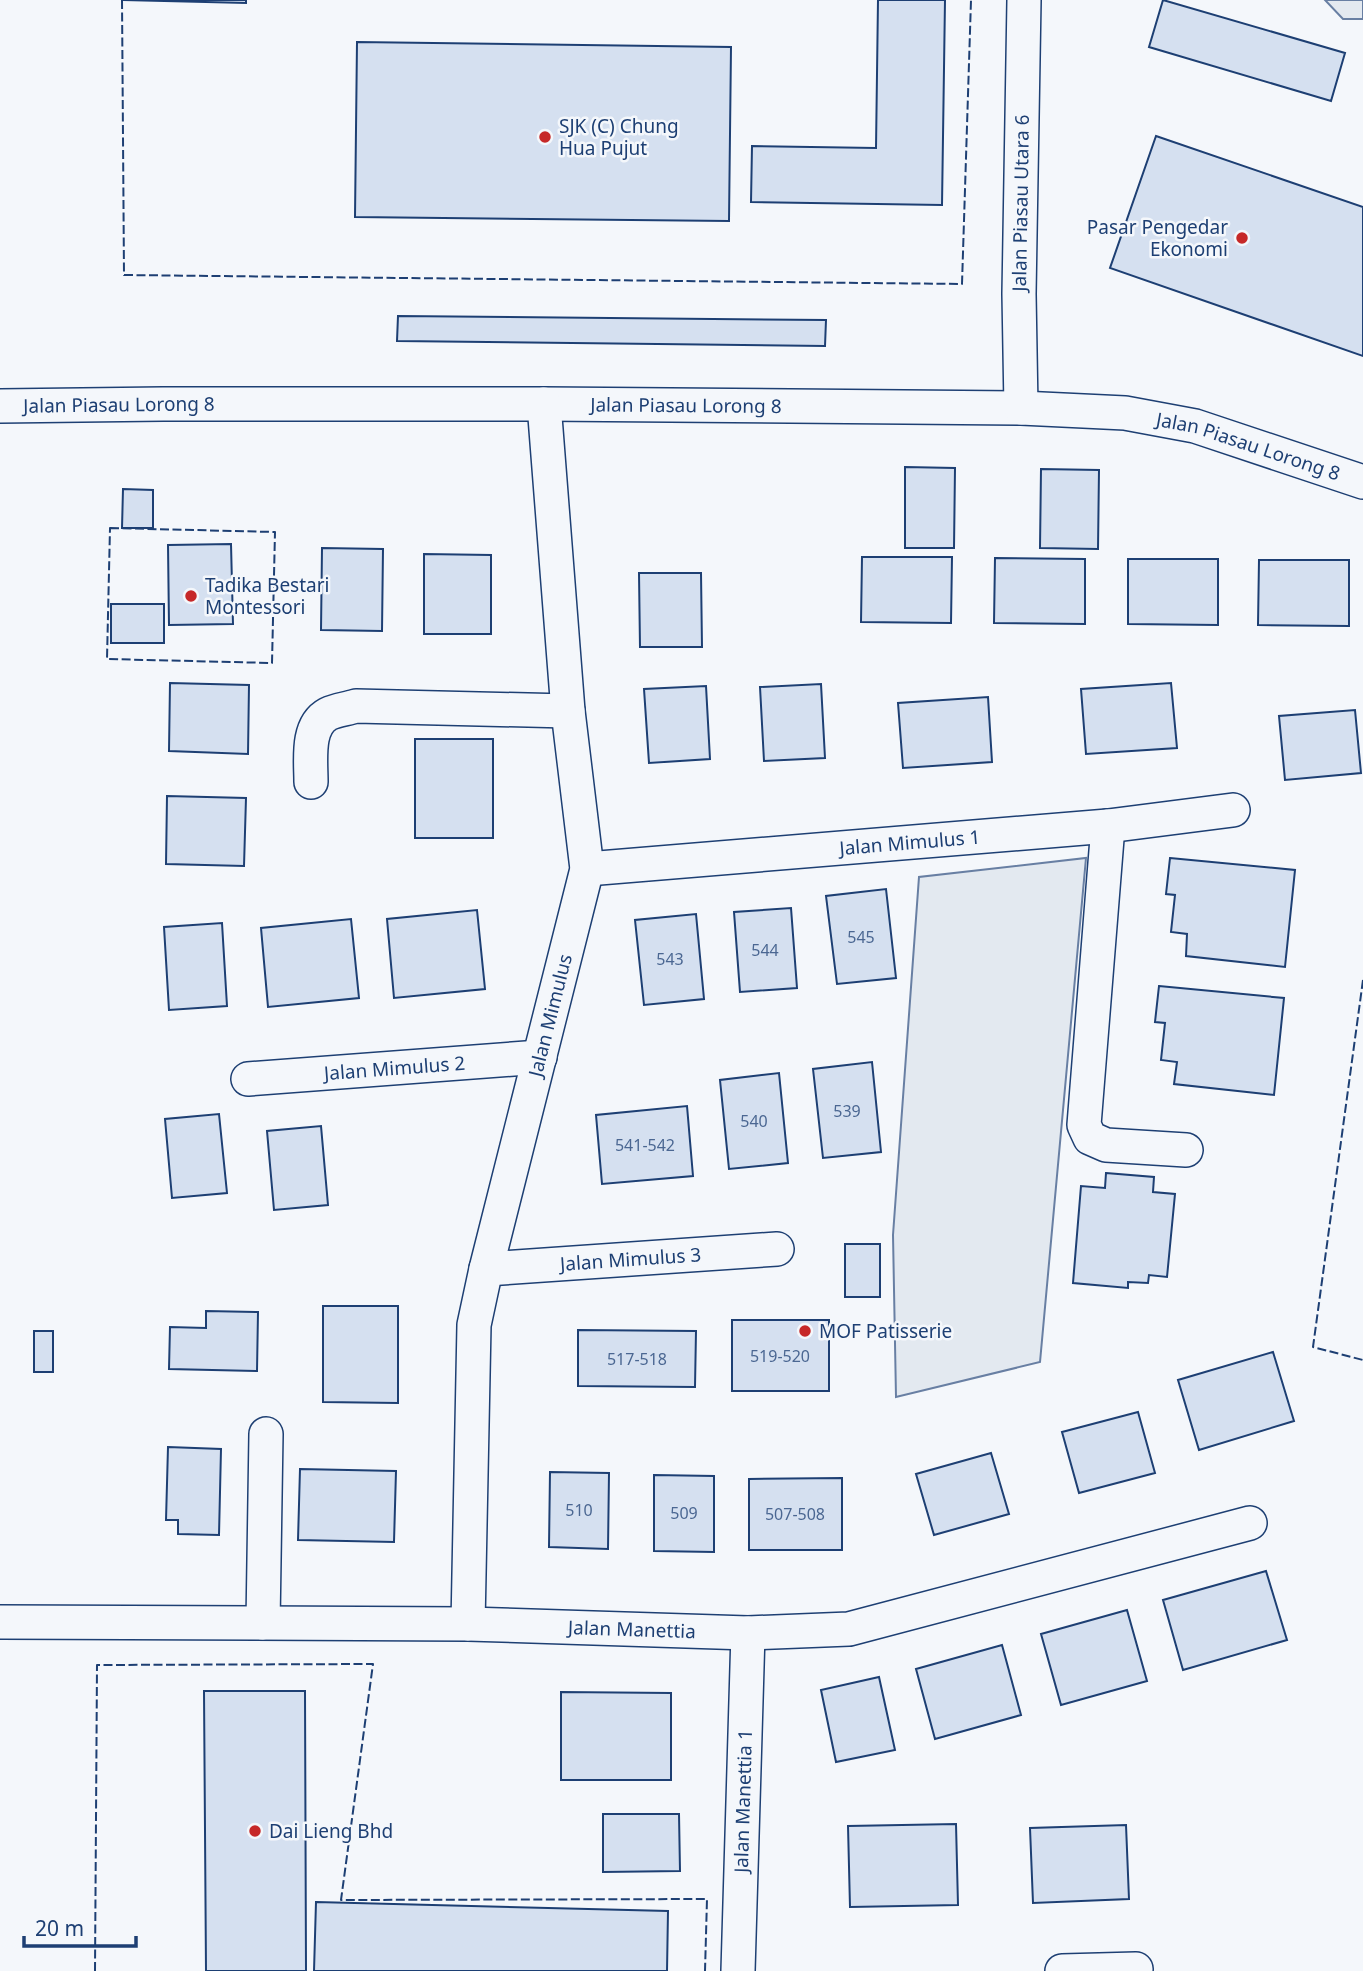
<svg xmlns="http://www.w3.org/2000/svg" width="1363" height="1971" viewBox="0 0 1363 1971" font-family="'Noto Sans',sans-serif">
<rect width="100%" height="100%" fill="#f4f7fb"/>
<path fill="#e3e9f0" stroke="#687fa3" stroke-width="2" d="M1325,0H1363V19H1343Z
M1086,858L1040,1362L896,1397L893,1235L919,877Z"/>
<path fill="#d5e0f0" stroke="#1d3f73" stroke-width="2" d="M123,0H246V3Z
M878,0H945L942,205L751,202L752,146L876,148Z
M1163,0L1345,53L1331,101L1149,47Z
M357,42L731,47L729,221L355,217Z
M1156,136L1363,207V356L1110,268Z
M398,316L826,320L825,346L397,341Z
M905,467L955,468L954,548H905Z
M1041,469L1099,470L1098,549L1040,548Z
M123,489L153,490V528H122Z
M231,544L233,624L169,625L168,545Z
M322,548L383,549L382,631L321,630Z
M424,554L491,555V634H424Z
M862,557H952L951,623L861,622Z
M995,558L1085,559V624L994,623Z
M1128,559H1218V625L1128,624Z
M1259,560H1349V626L1258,625Z
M639,573H701L702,647H640Z
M111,604H164V643H111Z
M170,683L249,685L248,754L169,751Z
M1171,683L1177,748L1086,754L1081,689Z
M821,684L825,758L764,761L760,687Z
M706,686L710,759L649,763L644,689Z
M988,697L992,762L903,768L898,703Z
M1355,710L1361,773L1285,780L1279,716Z
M415,739H493V838H415Z
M167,796L246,798L244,866L166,864Z
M1170,858L1295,870L1285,967L1186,956L1187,934L1171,932L1175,895L1166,894Z
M886,889L896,978L837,984L826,896Z
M791,908L797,988L740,992L734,912Z
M477,910L485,989L394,998L387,919Z
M696,914L704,999L644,1005L635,920Z
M351,919L359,998L268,1007L261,928Z
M222,923L227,1006L169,1010L164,927Z
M1159,986L1284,998L1274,1095L1174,1084L1177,1062L1161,1060L1165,1023L1155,1022Z
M872,1062L881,1152L823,1158L813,1069Z
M779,1073L788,1163L729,1169L720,1080Z
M687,1106L693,1176L602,1184L596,1115Z
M219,1114L227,1193L172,1198L165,1119Z
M321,1126L328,1205L274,1210L267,1131Z
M1106,1173L1154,1177L1153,1192L1175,1194L1167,1277L1149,1275L1148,1283L1128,1282V1288L1073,1283L1081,1186L1105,1188Z
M845,1244H880V1297H845Z
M323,1306H398V1403L323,1402Z
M206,1311L258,1312L257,1371L169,1369L170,1327L206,1328Z
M732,1320H829V1391H732Z
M578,1330L696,1331L695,1387L578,1386Z
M34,1331H53V1372H34Z
M1273,1352L1294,1421L1199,1450L1178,1380Z
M1138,1412L1155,1473L1079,1493L1062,1432Z
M168,1447L221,1449L219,1535L178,1534V1520H166Z
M991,1453L1009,1514L934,1535L916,1474Z
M300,1469L396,1471L394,1542L298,1540Z
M550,1472L609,1473L608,1549L549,1547Z
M654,1475L714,1476V1552L654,1551Z
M842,1478V1550H749V1479Z
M1266,1571L1287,1640L1183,1670L1163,1600Z
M1127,1610L1147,1681L1061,1705L1041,1634Z
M1002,1645L1021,1715L935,1739L916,1669Z
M879,1677L895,1750L836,1762L821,1690Z
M204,1691H305L306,1971H206Z
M561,1692L671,1693V1780H561Z
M603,1814H679L680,1871L603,1872Z
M956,1824L958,1905L850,1907L848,1826Z
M1126,1825L1129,1899L1033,1903L1030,1828Z
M316,1902L668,1911L667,1971H314Z"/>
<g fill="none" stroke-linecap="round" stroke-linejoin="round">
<defs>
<g id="street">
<path id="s1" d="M0,406L163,404H544L1021,408L1125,413L1195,426L1363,482"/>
<path id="s2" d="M1021,408L1019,294L1024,0"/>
<path d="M311,782C311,760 306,726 328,714C336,710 347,709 356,706L568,711"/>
<path d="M1108,826L1084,1125L1090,1138L1106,1145L1186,1150"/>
<path id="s3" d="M587,869L1108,826L1233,810"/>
<path id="s4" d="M248,1079L540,1057"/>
<path id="s5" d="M486,1269L777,1249"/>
<path id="s6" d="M0,1622L468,1624L748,1633L849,1629L1250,1523"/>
<path d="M263,1623L266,1434"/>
<path id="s7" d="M468,1624L474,1325L486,1269L587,869L568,711L544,404"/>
<path id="s8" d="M738,1971L748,1633"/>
<path d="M1062,1971L1136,1969"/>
</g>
</defs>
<use href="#street" stroke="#1d3f73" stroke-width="36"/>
<use href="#street" stroke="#f4f7fb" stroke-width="33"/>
<path stroke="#1d3f73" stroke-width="2" stroke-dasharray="9 3.5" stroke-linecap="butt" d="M122,0L124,275L962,284L971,0
M110,528L275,532L272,663L107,659Z
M1363,980L1313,1347L1363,1360
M95,1971L97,1665L373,1664L341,1900L707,1899L705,1971"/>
</g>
<g fill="#c62828" stroke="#f4f7fb" stroke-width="2.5">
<circle cx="545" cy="137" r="7"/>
<circle cx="1242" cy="238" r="7"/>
<circle cx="191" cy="596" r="7"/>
<circle cx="805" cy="1331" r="7"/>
<circle cx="255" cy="1831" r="7"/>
</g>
<g text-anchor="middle" stroke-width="5" stroke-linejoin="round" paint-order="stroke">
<g font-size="16" fill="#4b6792">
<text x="861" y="943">545</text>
<text x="765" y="956">544</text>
<text x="670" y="965">543</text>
<text x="847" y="1117">539</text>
<text x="754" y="1127">540</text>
<text x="645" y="1151">541-542</text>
<text x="780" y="1362">519-520</text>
<text x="637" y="1365">517-518</text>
<text x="579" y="1516">510</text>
<text x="684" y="1519">509</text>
<text x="795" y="1520">507-508</text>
</g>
<g font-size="19" fill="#1d3f73" stroke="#f4f7fb" text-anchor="start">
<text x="559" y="133">SJK (C) Chung<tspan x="559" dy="22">Hua Pujut</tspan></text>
<text x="1228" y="234" text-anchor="end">Pasar Pengedar<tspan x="1228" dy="22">Ekonomi</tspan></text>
<text x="205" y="592">Tadika Bestari<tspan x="205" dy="22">Montessori</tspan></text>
<text x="819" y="1338">MOF Patisserie</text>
<text x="269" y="1838">Dai Lieng Bhd</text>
</g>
<g font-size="19" fill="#1d3f73" stroke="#f4f7fb">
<text dy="7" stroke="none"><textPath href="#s2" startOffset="205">Jalan Piasau Utara 6</textPath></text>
<text dy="7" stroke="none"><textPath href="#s1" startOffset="119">Jalan Piasau Lorong 8</textPath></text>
<text dy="7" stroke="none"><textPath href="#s1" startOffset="686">Jalan Piasau Lorong 8</textPath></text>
<text dy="7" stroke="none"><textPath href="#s1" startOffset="1253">Jalan Piasau Lorong 8</textPath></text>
<text dy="7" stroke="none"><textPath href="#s3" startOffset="324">Jalan Mimulus 1</textPath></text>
<text dy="7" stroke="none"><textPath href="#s7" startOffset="618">Jalan Mimulus</textPath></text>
<text dy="7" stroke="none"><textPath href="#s4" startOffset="147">Jalan Mimulus 2</textPath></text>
<text dy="7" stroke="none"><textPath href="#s5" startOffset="145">Jalan Mimulus 3</textPath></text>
<text dy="7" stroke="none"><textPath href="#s6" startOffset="632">Jalan Manettia</textPath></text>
<text dy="7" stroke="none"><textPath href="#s8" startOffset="170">Jalan Manettia 1</textPath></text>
</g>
</g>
<path d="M24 1936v10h112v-10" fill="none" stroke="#1d3f73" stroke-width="3.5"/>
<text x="35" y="1936" font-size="21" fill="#1d3f73" stroke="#f4f7fb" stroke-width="5" paint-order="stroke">20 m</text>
</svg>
